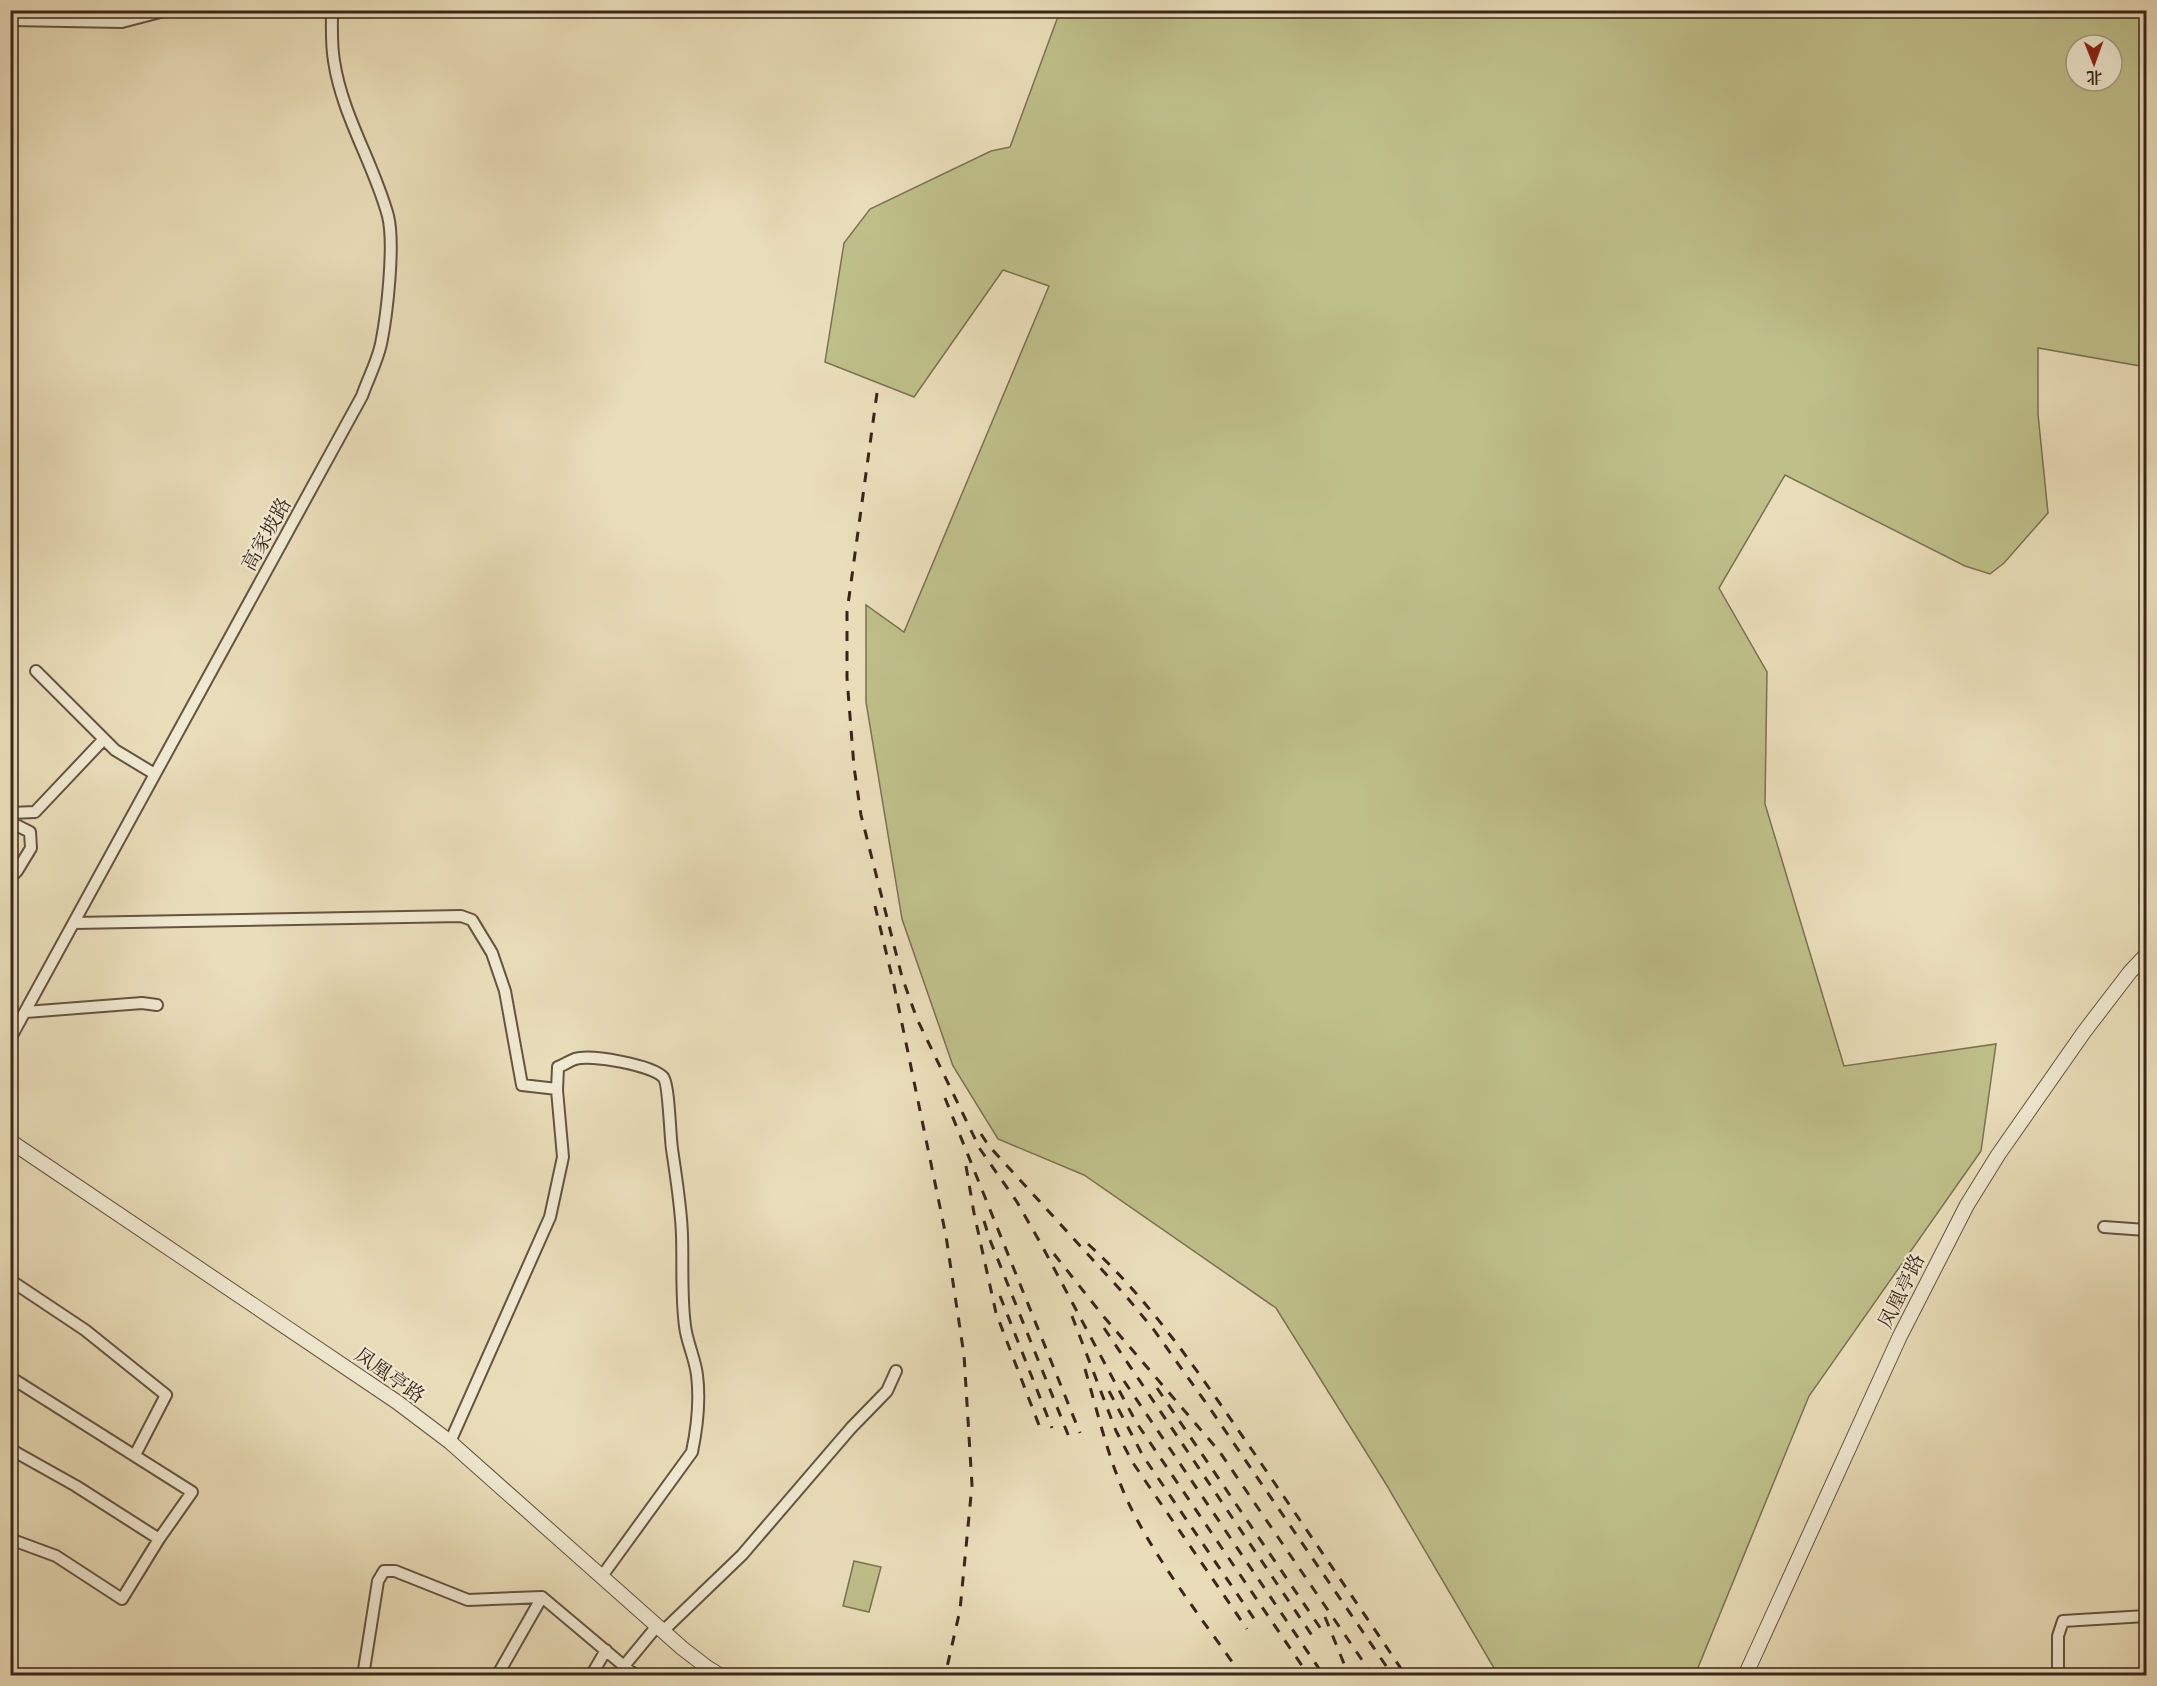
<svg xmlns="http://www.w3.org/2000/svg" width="2157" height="1686" viewBox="0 0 2157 1686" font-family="'Libre Bodoni','Noto Serif SC',serif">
<rect width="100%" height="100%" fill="#eadeba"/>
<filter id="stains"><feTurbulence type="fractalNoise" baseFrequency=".00333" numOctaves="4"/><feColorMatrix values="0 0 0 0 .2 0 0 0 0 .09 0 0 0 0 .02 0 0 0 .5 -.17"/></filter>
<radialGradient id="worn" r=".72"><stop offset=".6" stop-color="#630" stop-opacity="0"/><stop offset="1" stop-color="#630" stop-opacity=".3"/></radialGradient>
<path fill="#bfbf8a" stroke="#7c7252" stroke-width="1.5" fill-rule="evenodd" d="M1060,11H2146V367L2038,348V414L2048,513L2004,563L1990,574L1965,566L1785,475L1719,588L1767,672L1765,804L1844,1066L1996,1044L1981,1151L1809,1396L1695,1675H1498L1386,1484L1276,1308L1084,1175L998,1139L953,1066L902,919L866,702V605L904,632L1049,286L1003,270L914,397L825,362L844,243L870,209L991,151L1010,147ZM2076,45H2112V81H2076Z
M854,1561L881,1567L869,1612L843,1606Z"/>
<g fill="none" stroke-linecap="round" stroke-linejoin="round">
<defs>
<path id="minor" d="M10,20L122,22L168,10
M36,671L115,750L153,773
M10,813L35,812L104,739
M10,822L30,832L31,848L17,871L10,878
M74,923L461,916L472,920L492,953L505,991L522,1085L557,1089
M26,1012L142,1003L157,1005
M10,1039L362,396C368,379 377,362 381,344C387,315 395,244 388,216C374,164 342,115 334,61C331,44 332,27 332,10
M2104,1227L2146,1230
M10,1280L85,1330L166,1395L135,1455
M10,1377L192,1492L159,1539L122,1599L56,1556L10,1539
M450,1442L550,1217L563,1157L557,1090L558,1067C564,1065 569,1061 575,1059C591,1054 651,1065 663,1077C669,1083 670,1136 672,1149C676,1177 681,1206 682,1235C683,1265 681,1296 685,1326C687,1343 695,1358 697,1375C700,1399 697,1428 692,1452L602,1576
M10,1449L76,1486L159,1539
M663,1631L742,1555L851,1428L887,1391L896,1371
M624,1666L636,1676
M363,1676L378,1581L384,1571H395L468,1600L542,1597L624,1666L657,1626
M497,1676L542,1597
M591,1676L606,1650
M2058,1676V1636L2063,1621L2146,1616"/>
<path id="tertiary" d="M10,1141L397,1402L450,1442L682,1648L708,1668L721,1676
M1745,1676L1900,1336L1967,1205L1998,1155L2084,1032L2130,972L2146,955"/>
</defs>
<use href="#minor" stroke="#655442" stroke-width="14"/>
<use href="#tertiary" stroke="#655442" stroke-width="16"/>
<use href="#minor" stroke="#f1ead2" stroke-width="10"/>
<use href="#tertiary" stroke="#f1ead2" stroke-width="14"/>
<path stroke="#39261a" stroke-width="3" stroke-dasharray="10 10" stroke-linecap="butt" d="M877,393L847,612V678L854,767L861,815L902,977L917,1019L980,1149L1017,1202L1041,1244L1136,1422L1309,1676
M875,906L894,985L946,1236L964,1355L972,1485L960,1610L945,1676
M945,1098L1080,1433
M981,1134L989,1146L1125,1295L1154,1330L1211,1410L1393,1676
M966,1166L974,1213L996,1313L1042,1433
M984,1221L990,1240L1069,1437
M1088,1244C1153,1303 1202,1378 1252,1450C1303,1525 1355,1600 1406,1676
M1054,1254L1104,1317L1219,1451L1373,1676
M1000,1296L1052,1428
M1072,1316L1116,1431L1133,1463L1247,1629
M1104,1328L1313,1637
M1085,1369C1099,1417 1110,1467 1133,1512C1161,1567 1206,1624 1242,1676
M1124,1381L1324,1676
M1157,1388L1321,1629
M1109,1391L1143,1456L1257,1623
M1325,1617L1349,1676"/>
</g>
<g text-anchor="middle" stroke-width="4.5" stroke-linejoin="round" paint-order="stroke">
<g font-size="20" fill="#39261a" stroke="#f1ead2">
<text transform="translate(266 534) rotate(-61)" y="7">高家坡路</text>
<text transform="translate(1901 1291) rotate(-64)" y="7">凤凰亭路</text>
<text transform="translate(390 1375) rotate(35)" y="7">凤凰亭路</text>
</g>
</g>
<rect width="2157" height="1686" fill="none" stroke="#eadeba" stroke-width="36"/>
<rect x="12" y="12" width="2133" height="1662" fill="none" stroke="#39261a" stroke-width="3"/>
<rect x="18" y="18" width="2121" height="1650" fill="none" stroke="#39261a" stroke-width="1.5"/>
<g transform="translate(2094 63) rotate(179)"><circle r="28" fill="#f1ead2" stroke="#a79c88" stroke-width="1.5"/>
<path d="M0-4.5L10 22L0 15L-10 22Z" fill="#8f2418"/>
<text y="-9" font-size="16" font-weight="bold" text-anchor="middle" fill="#39261a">北</text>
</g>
<rect width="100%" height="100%" filter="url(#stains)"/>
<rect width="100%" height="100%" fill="url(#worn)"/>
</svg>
